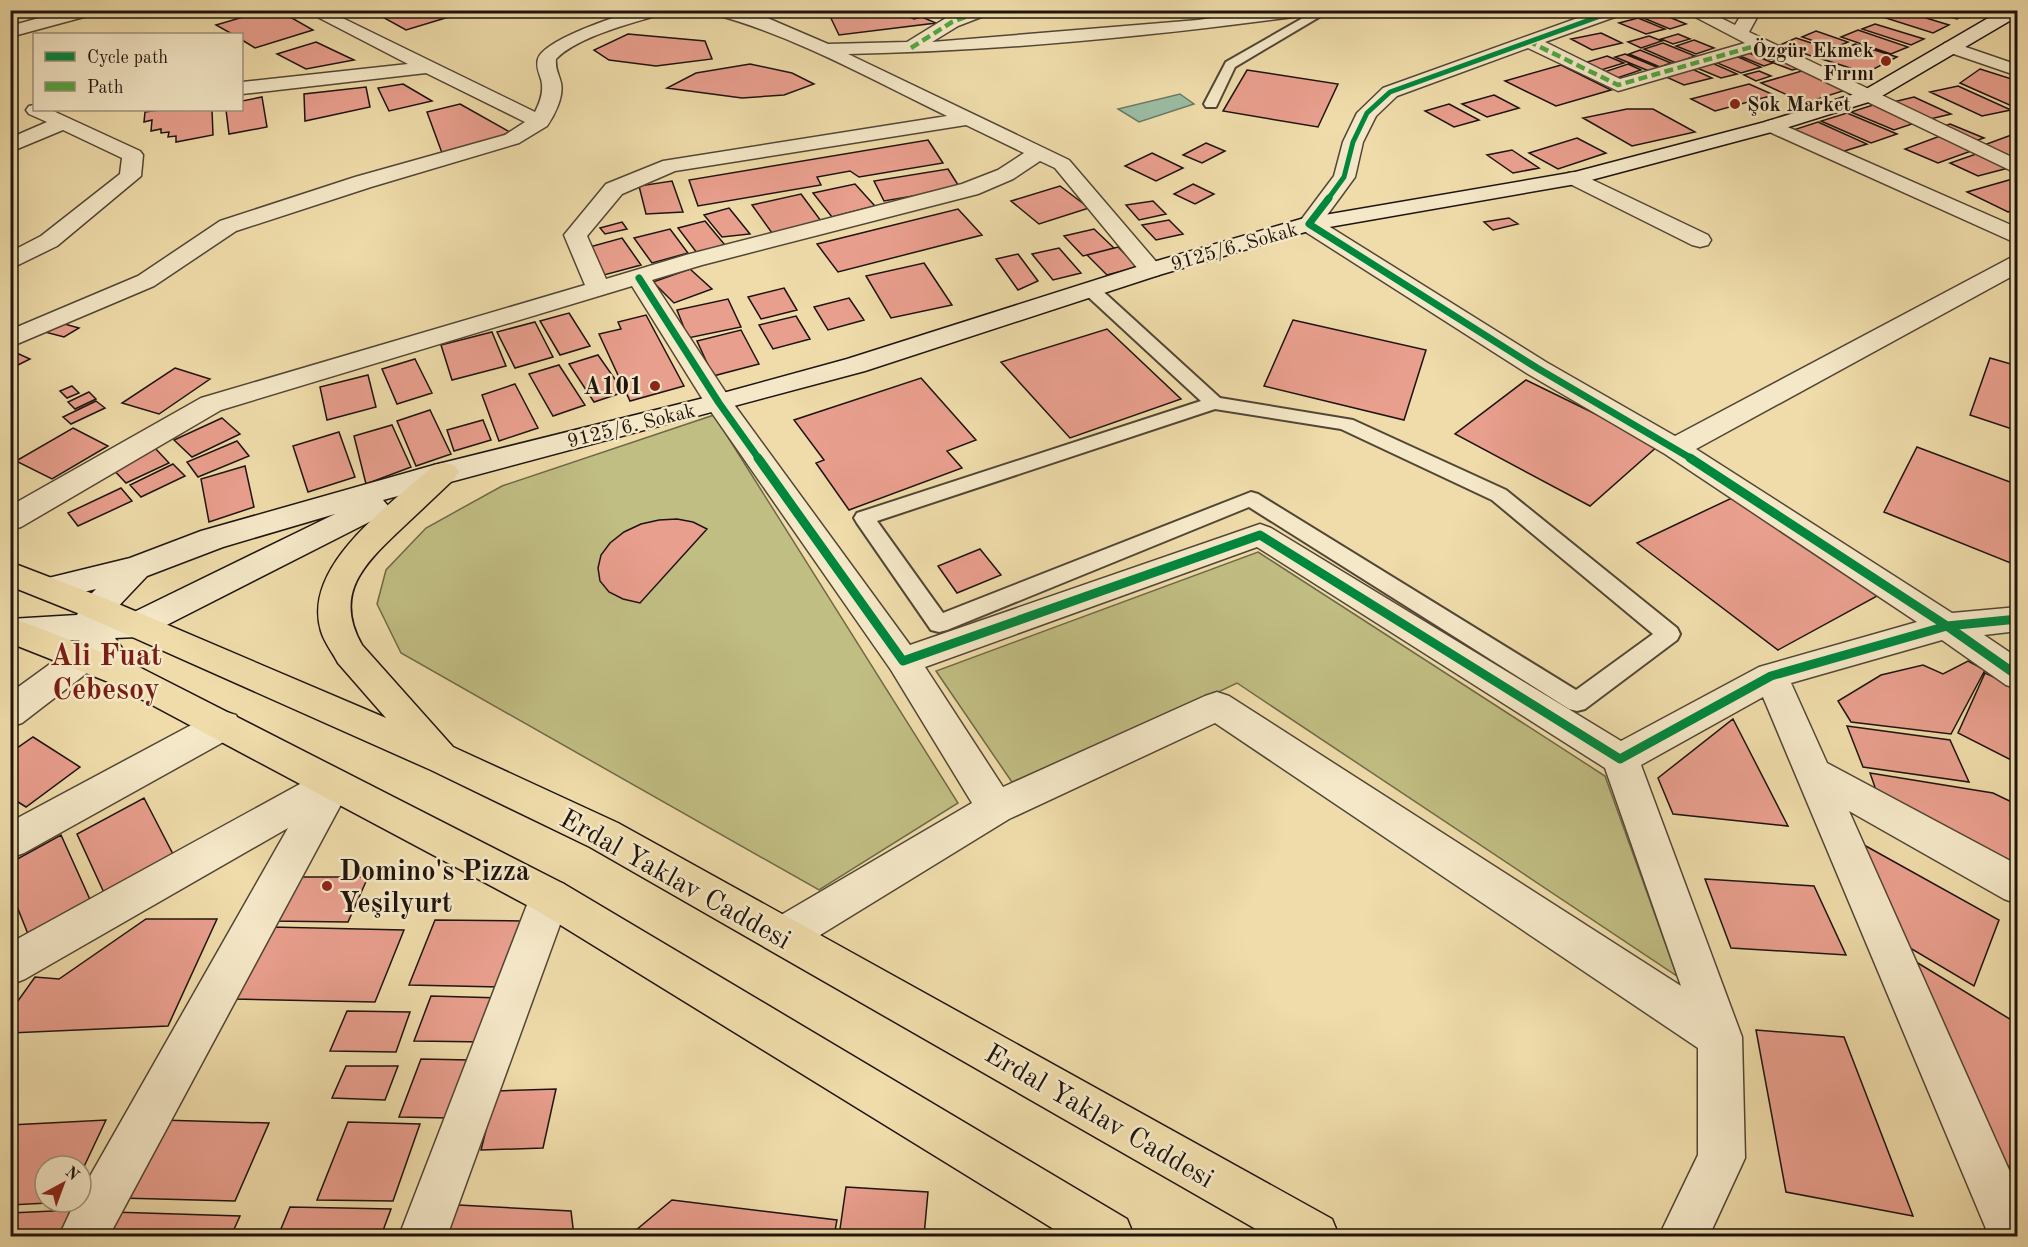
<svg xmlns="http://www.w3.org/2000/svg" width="2028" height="1247" viewBox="0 0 2028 1247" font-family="'Old Standard TT',serif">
<rect width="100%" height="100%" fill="#efdcaa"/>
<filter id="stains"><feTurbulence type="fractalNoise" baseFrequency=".00333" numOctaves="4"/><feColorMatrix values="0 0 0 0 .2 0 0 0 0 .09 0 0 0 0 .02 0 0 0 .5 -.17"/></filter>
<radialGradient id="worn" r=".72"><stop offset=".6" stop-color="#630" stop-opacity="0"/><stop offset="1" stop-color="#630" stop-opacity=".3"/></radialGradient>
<path fill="#c1be83" stroke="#706948" stroke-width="1.5" d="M714,415L958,803L819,890L401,653L377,604L386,570L426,528L502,486Z
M1258,552L1605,776L1677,976L1237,683L1016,788L936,671Z"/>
<path fill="#9bbca3" stroke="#697967" stroke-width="1.5" d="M1180,94L1194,104L1139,122L1118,109Z"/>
<path fill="#e99f8e" stroke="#1e140e" stroke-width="1.5" d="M267,10H278L313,30L255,48L242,40V34H232L216,25Z
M390,10H448L444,12L452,16L406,30L377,14Z
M827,10H908L903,14L914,19L922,17L936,23L839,35Z
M1480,10H1513L1516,12L1494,17Z
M1900,10L1949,25L1933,33L1864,11Z
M1936,10H1962L1968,12L1957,19L1933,12Z
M1657,12L1686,24L1670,29L1641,17Z
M1638,18L1665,29L1646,34L1619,23Z
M1875,24L1924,39L1911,45L1862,29Z
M1858,30L1908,47L1891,54L1841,37Z
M1816,31L1848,42L1834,48L1802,37Z
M1601,33L1622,43L1592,50L1571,39Z
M628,34L705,41L712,59L656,66L609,60L594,50Z
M1678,34L1690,39L1673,44L1661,39Z
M1649,36L1662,41L1641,48L1628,42Z
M1796,38L1833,50L1817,58L1780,45Z
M1694,40L1714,48L1696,54L1676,46Z
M316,42L354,60L306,69L277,54Z
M1663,43L1695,56L1676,63L1644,49Z
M1855,44L1897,57L1866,73L1822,59L1835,53L1841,54L1847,52L1842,50Z
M1640,50L1671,63L1660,67L1629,54Z
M1762,50L1778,58L1767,60L1751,53Z
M1749,53L1773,63L1764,66L1740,56Z
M1625,54L1659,68L1649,71L1615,57Z
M1607,56L1624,63L1601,70L1584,63Z
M1736,56L1761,67L1741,73L1715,62Z
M1781,59L1801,68L1792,70L1771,62Z
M1712,63L1737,74L1721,78L1697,68Z
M750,64L792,73L814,84L784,95L742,98L667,88L696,73Z
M1628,64L1641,70L1617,78L1604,72Z
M1561,65L1611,90L1556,106L1505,81Z
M1692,69L1712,78L1684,85L1664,76Z
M1980,69L2018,81V105L2014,107L1960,83Z
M1247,70L1338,84L1318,127L1223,111Z
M1805,70L1849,89L1805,103L1761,83Z
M1759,71L1771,76L1756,81L1744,75Z
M403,84L432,101L389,111L378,88Z
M1749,84L1774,95L1715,111L1691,99Z
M1958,86L2011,110L1982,116L1930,92Z
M366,87L370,107L305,121L304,94Z
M1494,95L1519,108L1487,117L1462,104Z
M262,97L267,127L229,134L226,110H242V101Z
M1914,97L1951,114L1926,120L1889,103Z
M460,104L510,132L481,145L442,153L427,112Z
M1449,104L1479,120L1454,127L1425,111Z
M1876,104L1918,122L1894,130L1851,112Z
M1627,109H1653L1695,132L1632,146L1583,118Z
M160,110H212L213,135L176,142V136L168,137L169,132L161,133V129L151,131L152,120L144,122L145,112Z
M1847,113L1897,134L1871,143L1821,121Z
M1818,122L1867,144L1838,153L1790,131Z
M1950,124L1984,138L1972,142L1939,128Z
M2014,134L2018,135V159L1984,145Z
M1940,136L1974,150L1938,163L1905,149Z
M1577,138L1606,153L1558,169L1529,153Z
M928,140L943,163L859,177L850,171L817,177L821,185L698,206L689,180Z
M1206,143L1225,151L1202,163L1183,155Z
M1512,150L1539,168L1513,173L1487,155Z
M1152,153L1183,168L1156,181L1125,166Z
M1979,153L2012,167L1978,176L1950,163Z
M948,169L960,188L884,201L874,181Z
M2016,178L2018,209L2008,212L1967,192Z
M672,181L683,212L646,214L639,186Z
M855,184L875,206L832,217L813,193Z
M1193,184L1214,194L1195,204L1174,194Z
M1060,186L1089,208L1039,224L1011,201Z
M801,194L821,221L772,233L752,205Z
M1153,201L1166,214L1139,220L1126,205Z
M729,208L750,234L722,237L704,215Z
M958,209L982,235L838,272L817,244Z
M1509,218L1518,224L1493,230L1484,222Z
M1169,220L1183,234L1156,240L1142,225Z
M705,221L725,245L697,253L678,228Z
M622,222L627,229L605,234L600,228Z
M670,229L688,253L652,263L634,238Z
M1094,229L1114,248L1083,256L1064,236Z
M622,238L641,265L604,275L586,248Z
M1118,247L1138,267L1107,275L1087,255Z
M1059,248L1081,273L1053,280L1032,254Z
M1018,254L1038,281L1018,290L996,259Z
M924,263L952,305L891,318L866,276Z
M690,269L712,289L674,303L653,282Z
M784,288L797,310L761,319L748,297Z
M849,298L864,320L828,330L814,307Z
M728,299L741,327L688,338L677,310Z
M569,313L590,346L560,355L540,321Z
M646,315L684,386L630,401L599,334L621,329L618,322Z
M796,316L810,339L773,349L759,325Z
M1293,320L1426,350L1404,420L1264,386Z
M535,322L553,357L515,368L497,332Z
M61,323L79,328L64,337L45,332Z
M1107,329L1181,399L1070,438L1001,362Z
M741,330L759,364L713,376L697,341Z
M492,332L506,366L452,380L441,345Z
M10,350L30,359L10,369Z
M598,355L624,392L594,402L569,364Z
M1990,358L2018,366V431L1970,415Z
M415,359L432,393L397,404L382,369Z
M559,365L585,405L553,416L529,374Z
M175,368L210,379L159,414L122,403Z
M368,375L376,407L327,420L320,387Z
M921,378L976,440L947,451L962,468L849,510L816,463L824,460L794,420Z
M1526,380L1659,445L1590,506L1455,434Z
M515,384L538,428L499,441L482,395Z
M72,386L79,393L67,398L60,391Z
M89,392L96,399L75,409L68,402Z
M96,401L105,408L71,424L63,417Z
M430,410L451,454L416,466L397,421Z
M222,418L240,434L192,457L174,440Z
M483,420L491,440L454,451L447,430Z
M392,425L411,467L366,484L354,436Z
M73,428L108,446L52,479L16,461Z
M339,432L355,477L308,492L293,446Z
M237,441L249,456L198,477L187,462Z
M154,447L169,463L126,483L111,467Z
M1917,447L2018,485V566L1884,512Z
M173,464L185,476L141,497L130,485Z
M245,466L254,507L209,522L201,479Z
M121,488L132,501L78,526L68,513Z
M1736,496L1879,595L1778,650L1637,543Z
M677,519L693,522L707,529L640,603L623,599L609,592L600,581L598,568L601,555L610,543L624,532L641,524L659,520Z
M980,549L1001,575L957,593L938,566Z
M1968,661L1985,670L1951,734L1851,722L1838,701L1881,675L1923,665L1943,674Z
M1985,673L2018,688V756L2015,762L1958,733Z
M1733,719L1788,826L1673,814L1658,778Z
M1847,726L1950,740L1969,782L1863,767Z
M33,737L80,767L26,807L10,797V753Z
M1870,773L1993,793L2018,805V870L1877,793Z
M144,798L175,858L106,897L77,834Z
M61,835L92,904L30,939L10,889V863Z
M1864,845L1999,920L1974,986L1905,945Z
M292,877H368L348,922L271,921Z
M1705,879L1814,886L1846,955L1731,948Z
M146,919H217L168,1026L10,1033V1012L35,977L59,979Z
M435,920L522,921L500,987L409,985Z
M270,927L404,930L375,1002L234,999Z
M1908,957L2018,1024V1172L2001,1162Z
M431,996L501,998L487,1042L414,1041Z
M347,1011L410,1012L396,1052L330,1051Z
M1756,1030L1844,1037L1913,1216L1786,1192Z
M421,1059L469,1060L449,1118L399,1117Z
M346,1066H398L385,1100L332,1098Z
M556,1089L543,1148L481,1150L496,1091Z
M106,1120L81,1173V1166H45V1202H67L10,1205V1125Z
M160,1120L269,1123L235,1201L120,1198Z
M348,1122L420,1124L393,1201L317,1200Z
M846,1187L928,1192L924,1236H839Z
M672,1200L837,1220L834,1236H629Z
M440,1204L571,1211L574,1236H432Z
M290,1207L391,1209L381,1236H278Z
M74,1210L62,1236H10V1213Z
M112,1212L240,1216L231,1236H100Z"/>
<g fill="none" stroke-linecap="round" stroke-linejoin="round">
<defs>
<path id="service" d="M1317,10H1331L1235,67L1216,107H1206L1204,104L1226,62Z
M1090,284L1096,285L1220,398L1353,420L1506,490L1677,628L1680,634L1677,640L1585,709L1577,711L1569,709L1249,507L947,630L939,632L931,630L857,523L854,518L857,513L1201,401L1084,293L1082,289L1084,285ZM1215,409L1341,429L1492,500L1653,634L1576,690L1258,494L1251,492L943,613L877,521Z"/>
<path id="minor" d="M68,10H97L95,14L10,37V26Z
M304,10H326L535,112C539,104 543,95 542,85C542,76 535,70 538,59C544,40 616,16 636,11C644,9 654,10 663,10L661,14C631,24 578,36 556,59C555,70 559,74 561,83C564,97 554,116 547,126L519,143L371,187L236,231L154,286L10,347V330L138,276L220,221L355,177L505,135L525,122L426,73L242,94V82L408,64Z
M711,10H740L765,17L828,44L907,42L946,18L966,10H991L989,14L958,26L932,42L1198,20L1267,10H1316L1308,15C1156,36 1002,51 848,54L1069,160L1159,265L1163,270L1159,275L1151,277L1143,275L1055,168L1040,161L1013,179L978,194L702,265L652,280L730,399L910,645L1260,524L1271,528L1621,741L1759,667L1917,622L1665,454L1528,374L1301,229L1298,224L1334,176L1343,142L1357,113L1383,88L1600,10H1625L1623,14L1545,42L1620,79L1745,43L1682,10H1705L1735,25L1744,10H1761L1749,32L2018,160V174L1759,50L1618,91L1528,48L1397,96L1376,116L1363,142L1355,177L1322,222L1546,362L1675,436L2010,258L2018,256V273L1696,449L1952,613L2018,607V631L1984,635L2018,658V689L2006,685L1942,640L1791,683L1827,763L2018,865V904L2004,899L1849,811L2018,1190V1236H1989L1763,697L1641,765L1742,1037L1745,1158L1709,1236H1659L1698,1155V1048L1215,723L1009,819L799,948L784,954L769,948L763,935L769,922L972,803L891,670L705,403L632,286L221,410L21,527L10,530V506L201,398L585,285L564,235L606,184L663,161L947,116C871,79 795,36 713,14ZM966,125L1024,153L998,170L962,184L686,255L606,279L587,236L622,194L675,171ZM1257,547L1605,768L1681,986L1229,696L1217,692L1205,696L1003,787L925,667Z
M1951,42L2018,65V76L1945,51L1942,47L1945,43Z
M34,105V110H51L140,151L143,155L141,176L57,246L10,269V252L41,236L120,174L122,158L63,130L10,152V138L47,122L29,114L26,110L29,106Z
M1772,120L2018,228V244L1765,130L1762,126L1765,122Z
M1576,172L1708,235L1711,240L1708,245L1700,247L1692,245L1568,183L1565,178L1568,173Z
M84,644L96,648L101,657L96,666L22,723L10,727V693L72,648Z
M223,711L236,715L241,725L236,735L24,853L10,858V822L210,715Z
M333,768L346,773L352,784L109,1236H59L75,1202H81V1192L288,828L25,979L10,985V943L320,773Z
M550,879L564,884L570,897L447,1236H399L530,897L536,884Z"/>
<path id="secondary" d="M2002,10H2018V16L1875,100L1779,130L1576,184L1312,230L1159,275L865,371L383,500L389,507L385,514L149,634L137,637L115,638L140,674L135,683L123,687L111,683L79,640L10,641V619L77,615L85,600L96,589L51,600L40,596L35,588L40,580L130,558L201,531L434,465L712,396L847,359L1143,265L1301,219L1575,172L1765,122L1861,92ZM335,514L132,613L111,614L147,576L223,547Z"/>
<path id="primary" d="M444,463L454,465L459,472L454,479C436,496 418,513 400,530C364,564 333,594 362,645L453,747L618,823L1332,1219L1339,1236H1268L590,847L431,770L85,616L10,586V562L109,600L386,718L338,663C333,653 324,642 321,631C301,565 392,504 434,465Z
M10,617L135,665L564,884L1127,1219L1134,1236H1065L536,910L111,683L10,643Z"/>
</defs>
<use href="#service" stroke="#524635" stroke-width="4"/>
<use href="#minor" stroke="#524635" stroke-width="3"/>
<use href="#secondary" stroke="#1e140e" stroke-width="3"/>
<use href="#primary" stroke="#1e140e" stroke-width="3"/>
<use href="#service" fill="#f5e8c8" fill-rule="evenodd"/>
<use href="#minor" fill="#f5e8c8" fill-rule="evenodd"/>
<use href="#secondary" fill="#f5e8c8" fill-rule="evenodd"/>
<use href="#primary" fill="#efdcaa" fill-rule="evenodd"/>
<path stroke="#52a841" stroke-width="4.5" stroke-dasharray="9 4.5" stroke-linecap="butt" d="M1528,41L1618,85L1762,44
M911,48L952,22L983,10"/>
<defs>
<path id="cycleway-far2" d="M1328,199L1344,177L1353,142L1367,113L1390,92L1617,10"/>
<path id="cycleway-far1" d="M1329,198L1309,224L1537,368L1692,459
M639,278L719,403L759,459"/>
<path id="cycleway" d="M758,458L903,661L1260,535L1620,759L1771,676L1947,626L2018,619
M1690,458L1947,626L2018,676"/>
</defs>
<use href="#cycleway-far2" stroke="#f5e8c8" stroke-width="8"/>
<use href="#cycleway-far1" stroke="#f5e8c8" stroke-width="10"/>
<use href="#cycleway" stroke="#f5e8c8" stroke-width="13"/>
<use href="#cycleway-far2" stroke="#00873e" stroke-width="5"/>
<use href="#cycleway-far1" stroke="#00873e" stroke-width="7"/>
<use href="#cycleway" stroke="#00873e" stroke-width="9"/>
</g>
<g fill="#8f2418" stroke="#f5e8c8" stroke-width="2">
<circle cx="1886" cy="61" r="6"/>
<circle cx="1735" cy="104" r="6"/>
<circle cx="655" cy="386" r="6"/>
<circle cx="327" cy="886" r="6"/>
</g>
<g text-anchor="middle" stroke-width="5" stroke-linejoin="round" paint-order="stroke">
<g font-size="20" font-weight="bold" fill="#1e140e" stroke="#f5e8c8" text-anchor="end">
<text x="1874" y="57">Özgür Ekmek<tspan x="1874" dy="23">Fırını</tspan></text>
<text x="1747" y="111" text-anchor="start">Şok Market</text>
</g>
<g font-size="20" fill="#1e140e" stroke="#f5e8c8">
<text transform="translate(1234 246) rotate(-16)" y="7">9125/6. Sokak</text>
<text transform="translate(631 425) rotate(-14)" y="7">9125/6. Sokak</text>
</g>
<g font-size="24" font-weight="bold" fill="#1e140e" stroke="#f5e8c8" text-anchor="end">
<text x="643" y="394">A101</text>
</g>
<g font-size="28" font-weight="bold" fill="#1e140e" stroke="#f5e8c8" text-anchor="start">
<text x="339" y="880">Domino's Pizza<tspan x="339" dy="32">Yeşilyurt</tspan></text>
</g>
<g font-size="28" fill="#1e140e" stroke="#f5e8c8">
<text transform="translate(676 878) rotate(29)" y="10">Erdal Yaklav Caddesi</text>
<text transform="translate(1100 1115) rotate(30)" y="10">Erdal Yaklav Caddesi</text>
</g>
<g font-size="30" font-weight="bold" fill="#7a1f14" stroke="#f5e8c8">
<text x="106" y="665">Ali Fuat<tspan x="106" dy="34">Cebesoy</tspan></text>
</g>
</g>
<rect width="2028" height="1247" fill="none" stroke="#efdcaa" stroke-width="36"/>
<rect x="12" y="12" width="2004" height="1223" fill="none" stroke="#1e140e" stroke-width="3"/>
<rect x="18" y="18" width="1992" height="1211" fill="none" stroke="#1e140e" stroke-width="1.5"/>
<rect x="33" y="33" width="210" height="78" fill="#f5e8c8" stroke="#9f937e" stroke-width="1.5"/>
<rect x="45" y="52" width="30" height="9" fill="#00873e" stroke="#9f937e" stroke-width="1.5"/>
<text x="87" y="63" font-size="18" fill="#1e140e">Cycle path</text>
<rect x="45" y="82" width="30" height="9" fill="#52a841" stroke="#9f937e" stroke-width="1.5"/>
<text x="87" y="93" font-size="18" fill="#1e140e">Path</text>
<g transform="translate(63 1184) rotate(41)"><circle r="28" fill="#f5e8c8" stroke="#9f937e" stroke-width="1.5"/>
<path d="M0-4.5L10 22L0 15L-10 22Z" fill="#8f2418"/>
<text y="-9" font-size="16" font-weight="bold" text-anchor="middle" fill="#1e140e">N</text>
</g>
<rect width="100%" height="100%" filter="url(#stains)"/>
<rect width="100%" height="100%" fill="url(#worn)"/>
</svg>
